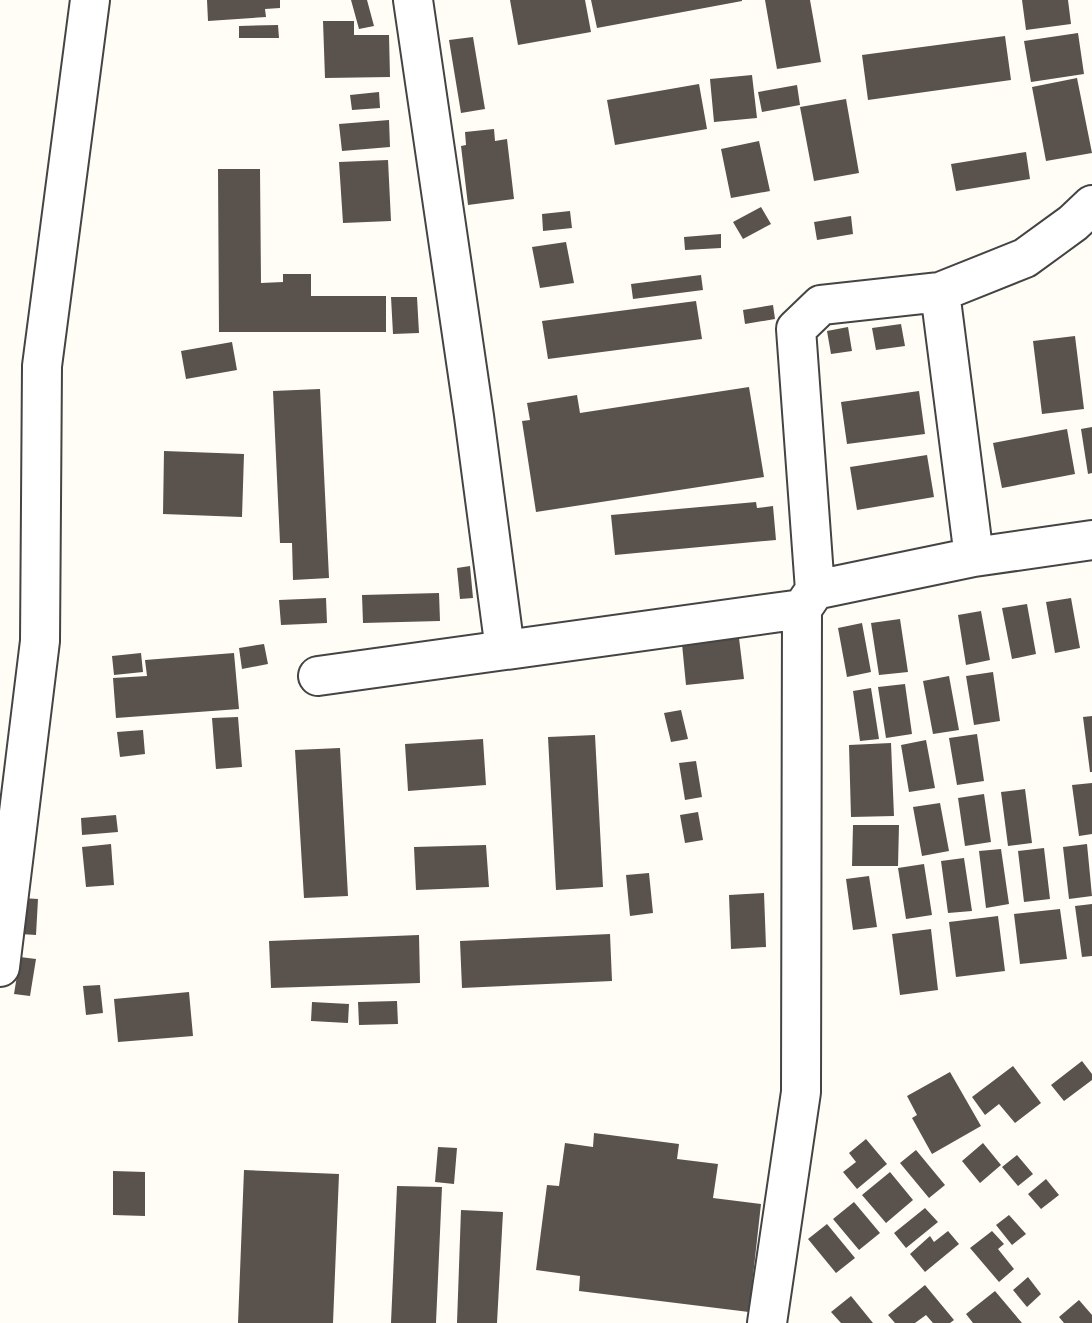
<svg xmlns="http://www.w3.org/2000/svg" width="1092" height="1323" viewBox="0 0 1092 1323" font-family="Literata,serif">
<rect width="100%" height="100%" fill="#fffdf5"/>
<path fill="#5a524d" d="M207,0H280V8L265,9L266,17L208,21Z
M351,0H367L374,26L359,29Z
M510,0H585L591,32L518,45Z
M591,0H742V1L597,28Z
M765,0H810L821,62L777,69Z
M1022,0H1068L1071,24L1026,30Z
M323,21H354V35H389L390,77L325,78Z
M278,25L279,38H239V26Z
M1078,33L1084,74L1031,82L1024,41Z
M1005,36L1011,80L868,100L862,55Z
M473,37L485,109L461,113L449,40Z
M752,75L757,118L714,122L710,79Z
M1077,78L1092,153L1046,161L1032,87Z
M699,84L707,129L615,145L607,100Z
M797,85L800,105L762,112L758,92Z
M379,92L380,108L352,110L350,95Z
M846,99L859,173L814,181L800,107Z
M389,120L390,147L342,151L339,124Z
M494,129L495,141L507,139L514,199L468,205L461,146L466,145L465,132Z
M759,141L770,191L731,198L721,149Z
M1026,152L1030,179L956,191L951,164Z
M388,160L391,221L343,223L339,162Z
M218,169H260L261,283L283,282V274H311V296H386V332H219Z
M761,207L771,224L743,239L733,222Z
M570,211L572,228L543,231L542,214Z
M851,216L853,234L817,240L814,222Z
M721,234V248L685,250L684,237Z
M566,242L574,283L540,288L532,247Z
M701,275L703,290L633,299L631,284Z
M391,297H417L419,333L393,334Z
M696,301L702,339L548,359L542,321Z
M773,305L775,319L745,324L743,310Z
M901,324L905,346L876,350L872,328Z
M848,327L852,351L831,354L827,331Z
M1075,336L1084,409L1042,414L1033,341Z
M232,342L237,370L186,379L181,351Z
M749,387L764,477L536,512L522,421L530,420L527,403L577,395L580,413Z
M320,389L329,578L293,580L292,543H280L273,391Z
M919,391L925,434L847,444L841,402Z
M1092,427V473L1088,474L1081,429Z
M1067,429L1075,474L1002,488L993,443Z
M164,451L244,454L242,517L163,514Z
M927,455L934,497L857,510L850,467Z
M756,502L757,508L773,506L776,540L615,555L611,515Z
M470,566L473,598L460,599L457,568Z
M439,593L440,621L363,623L362,595Z
M326,598L327,623L281,625L279,600Z
M1071,598L1080,648L1055,653L1046,602Z
M1027,604L1036,654L1012,659L1002,608Z
M981,611L990,660L966,665L958,615Z
M900,619L908,672L879,675L871,623Z
M862,623L871,672L847,677L838,628Z
M739,638L744,679L686,685L682,644Z
M264,644L268,664L242,669L239,648Z
M141,653L143,672L114,675L112,656Z
M234,653L239,709L116,718L113,678L147,676L145,660Z
M993,672L1000,721L974,725L966,676Z
M949,676L959,730L933,734L923,681Z
M905,684L912,734L886,738L878,687Z
M871,688L879,739L860,741L853,691Z
M681,710L688,739L671,742L664,713Z
M1092,716V772H1090L1083,717Z
M238,717L242,767L216,769L212,718Z
M143,730L145,754L120,757L117,732Z
M977,734L984,781L957,785L949,738Z
M595,735L603,887L556,890L548,737Z
M483,739L486,785L408,791L405,744Z
M926,740L935,788L909,792L901,745Z
M891,743L894,816L851,817L849,745Z
M340,748L348,896L304,898L295,750Z
M696,761L702,797L685,800L679,763Z
M1092,783V834L1079,836L1072,785Z
M1025,789L1032,843L1008,846L1001,792Z
M984,794L991,842L965,846L958,798Z
M940,803L949,851L922,856L913,807Z
M698,812L703,840L685,843L680,815Z
M116,815L118,832L82,835L81,818Z
M853,825H899L898,866H852Z
M111,844L114,885L86,887L82,847Z
M1087,844L1092,896L1069,899L1063,847Z
M486,845L489,887L416,890L414,847Z
M1044,848L1050,899L1024,902L1018,851Z
M1001,849L1009,904L986,908L979,851Z
M964,858L972,911L948,913L941,861Z
M924,864L932,915L906,919L898,868Z
M649,873L653,913L630,916L626,875Z
M869,876L877,927L853,930L846,879Z
M764,893L766,947L731,949L729,895Z
M22,898L38,899L36,935L20,934Z
M1092,904V956L1082,957L1075,906Z
M1060,909L1067,959L1020,964L1014,914Z
M998,916L1005,971L956,977L949,922Z
M931,929L938,990L900,995L892,934Z
M610,934L612,981L462,988L460,941Z
M419,935L420,983L271,988L269,941Z
M20,957L36,959L30,996L14,994Z
M100,985L103,1013L86,1015L83,986Z
M189,992L193,1036L118,1042L114,999Z
M397,1001L398,1024L359,1025L358,1002Z
M312,1002L349,1004L348,1023L311,1021Z
M1082,1061L1092,1074V1080L1064,1101L1051,1085Z
M1013,1066L1041,1103L1015,1123L999,1104L985,1115L972,1097Z
M950,1072L981,1126L932,1154L912,1118L917,1115L907,1096Z
M594,1133L679,1144L677,1159L718,1164L713,1198L761,1204L749,1312L579,1291L580,1276L536,1270L547,1185L559,1186L565,1143L593,1147Z
M866,1139L887,1164L857,1189L843,1172L856,1162L849,1153Z
M983,1143L1001,1165L980,1183L962,1161Z
M438,1147L457,1148L454,1184L435,1182Z
M916,1150L945,1185L929,1198L900,1163Z
M1017,1155L1033,1174L1018,1186L1002,1167Z
M244,1170L339,1174L333,1323H238Z
M113,1171L145,1172V1216L113,1215Z
M890,1172L913,1200L886,1223L862,1195Z
M1046,1179L1059,1195L1041,1209L1028,1194Z
M397,1186L442,1187L436,1323H391Z
M854,1202L880,1233L859,1250L833,1219Z
M925,1208L938,1222L906,1248L894,1233Z
M461,1210L503,1212L497,1323H457Z
M1009,1215L1026,1234L1012,1245L996,1225Z
M827,1224L855,1258L836,1273L808,1239Z
M948,1231L959,1244L925,1272L910,1254L930,1236L934,1242Z
M992,1231L1004,1244L998,1249L1014,1269L999,1282L970,1248Z
M1028,1277L1041,1294L1027,1307L1013,1290Z
M925,1285L954,1320L950,1323H933L926,1315L915,1323H895L888,1315Z
M995,1291L1022,1323H973L966,1314Z
M851,1296L873,1323H841L831,1312Z
M1079,1300L1092,1315V1323H1064L1059,1317Z"/>
<g fill="none" stroke-linecap="round" stroke-linejoin="round">
<defs>
<path id="minor" d="M413,0L474,416L505,650
M940,292L974,557
M815,590L796,329L821,305L940,292L1025,258L1073,223L1092,205
M318,676L802,609L815,590L974,557L1092,540
M0,967L40,641L42,366L90,0
M767,1323L801,1092L802,609"/>
</defs>
<use href="#minor" stroke="#444" stroke-width="42"/>
<use href="#minor" stroke="#fff" stroke-width="38"/>
</g>
</svg>
